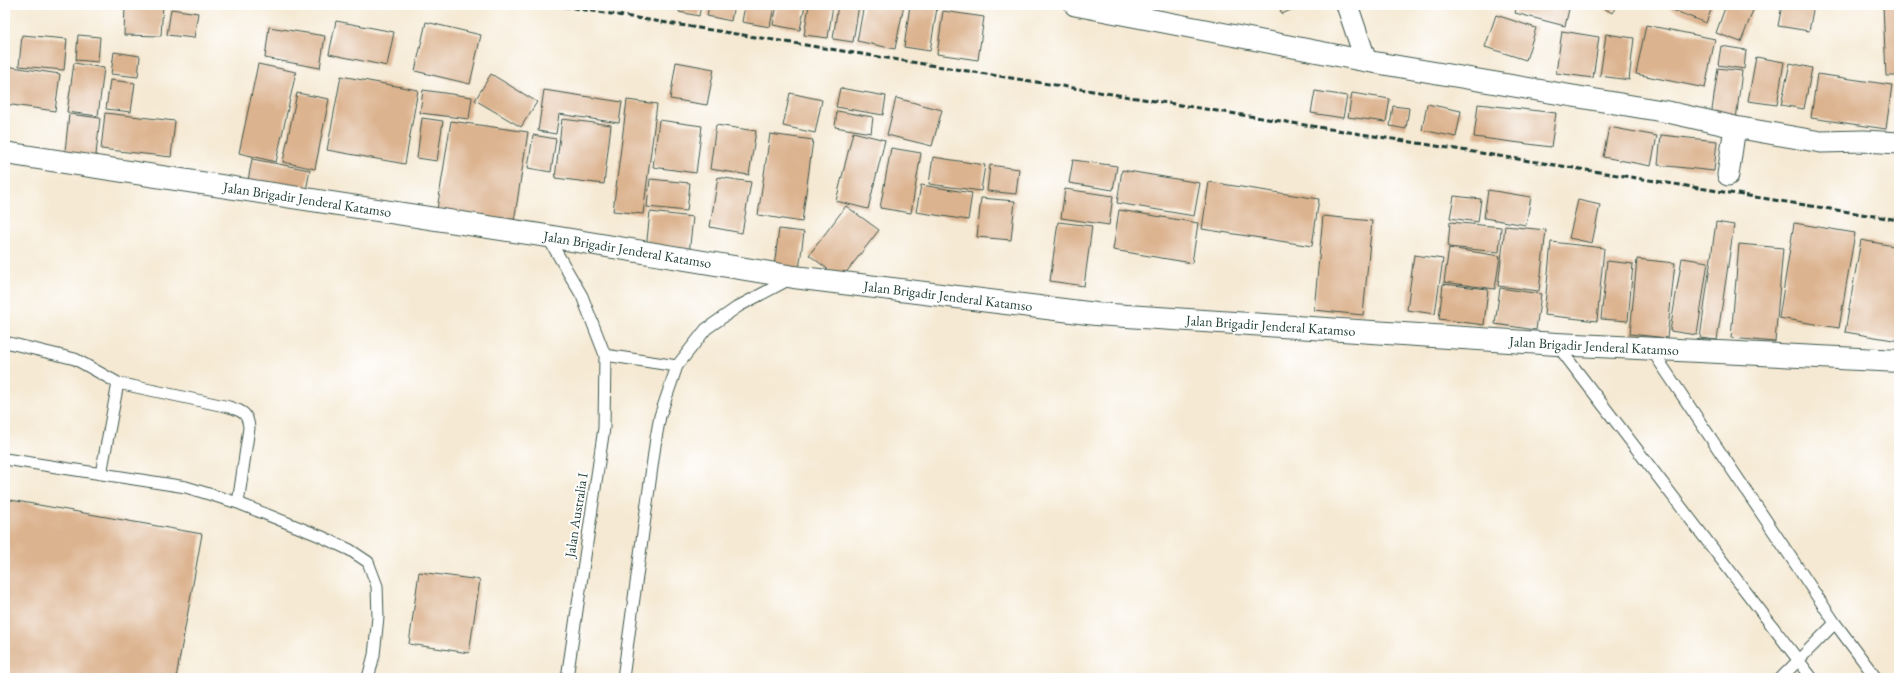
<svg xmlns="http://www.w3.org/2000/svg" width="1904" height="683" viewBox="0 0 1904 683" font-family="'EB Garamond',serif">
<rect width="100%" height="100%" fill="#fff"/>
<filter id="ink" filterUnits="userSpaceOnUse"><feTurbulence type="fractalNoise" baseFrequency=".025" numOctaves="2"/><feDisplacementMap in="SourceGraphic" scale="8" xChannelSelector="R" yChannelSelector="G"/><feConvolveMatrix kernelMatrix="1 2 1 2 8 2 1 2 1" color-interpolation-filters="sRGB"/></filter>
<filter id="wash" filterUnits="userSpaceOnUse"><feTurbulence type="fractalNoise" baseFrequency=".012" numOctaves="4" result="noise"/><feDisplacementMap in="SourceGraphic" scale="16" xChannelSelector="R" yChannelSelector="G"/><feGaussianBlur stdDeviation="0.9" result="paint"/><feColorMatrix in="noise" values="0 0 0 0 0 0 0 0 0 0 0 0 0 0 0 0 0 1.4 0 .05"/><feComposite in="paint" operator="in"/></filter>
<g filter="url(#wash)">
<rect width="100%" height="100%" fill="#f5e9d3"/>
<g id="blocks">
<path fill="#dcb38f" d="M125,5H163L161,36L124,35Z
M680,5H701L699,16L679,12Z
M709,5H734L731,21L707,16Z
M745,5H774L770,27L742,22Z
M777,5H805L800,30L773,25Z
M809,5H833L828,38L804,35Z
M838,5H859L853,42L833,39Z
M864,5H904L895,49L857,41Z
M910,5L937,8L930,51L904,47Z
M1278,5H1302L1282,14Z
M1517,5H1570L1565,26L1515,13Z
M1599,5H1617L1612,13Z
M1665,5H1713L1706,23L1665,7Z
M1726,5H1755L1741,42L1716,33Z
M1782,5H1814L1809,31L1778,26Z
M1883,5H1899V76H1886Z
M171,9L198,13L194,38L167,35Z
M943,11L984,17L978,60L937,54Z
M1496,15L1536,28L1526,60L1485,47Z
M336,21L394,32L387,66L329,54Z
M426,22L481,35L470,84L415,71Z
M1646,25L1715,39L1705,88L1636,74Z
M269,27L325,36L320,68L265,58Z
M1562,31L1599,37L1593,78L1556,73Z
M1606,34L1634,38L1629,80L1600,76Z
M22,35L67,39L64,70L19,66Z
M78,35L100,37L98,62L76,60Z
M1721,46L1746,50L1744,69L1718,65Z
M114,52L140,56L138,77L111,74Z
M1756,57L1784,62L1777,105L1748,101Z
M676,62L714,69L707,105L670,99Z
M74,63L104,68L98,116L67,112Z
M1790,63L1812,68L1804,109L1781,105Z
M258,64L296,72L276,162L239,153Z
M5,66L60,74L55,111L5,104Z
M1718,68L1742,71L1736,120L1711,117Z
M491,74L537,102L521,127L475,100Z
M1817,74L1892,85L1886,129L1811,118Z
M341,76L418,90L405,164L327,150Z
M110,80L135,83L131,112L106,109Z
M840,88L886,96L883,115L836,107Z
M423,90L472,97L469,119L420,113Z
M544,90L622,102L619,123L559,114L556,134L538,131Z
M1315,91L1347,96L1343,118L1311,113Z
M297,93L329,99L315,169L283,162Z
M790,93L822,100L815,133L783,126Z
M1352,93L1390,99L1386,122L1348,117Z
M896,98L942,110L932,146L887,135Z
M627,100L657,104L643,214L613,211Z
M1427,104L1461,111L1456,137L1422,130Z
M1478,104L1556,113L1551,147L1474,137Z
M1393,106L1409,108L1406,129L1390,126Z
M837,111L873,117L871,133L835,127Z
M105,113L175,121L171,157L101,149Z
M69,114L100,118L95,164L64,161Z
M422,118L443,121L437,161L417,158Z
M562,119L611,125L604,184L555,178Z
M659,120L702,126L696,173L653,167Z
M451,121L528,132L513,228L436,216Z
M716,125L756,131L749,175L710,169Z
M1609,127L1657,136L1651,166L1603,157Z
M853,132L885,140L868,209L836,201Z
M770,134L813,140L802,222L758,215Z
M533,135L556,139L551,172L528,168Z
M1661,135L1717,141L1714,171L1658,165Z
M891,148L921,153L911,213L880,208Z
M933,157L985,165L981,191L929,184Z
M252,159L310,170L305,196L247,186Z
M1073,160L1117,166L1113,190L1069,183Z
M990,165L1019,169L1016,194L987,191Z
M1122,170L1200,183L1194,216L1117,203Z
M718,177L751,182L742,233L710,227Z
M650,179L690,183L687,211L647,207Z
M1209,182L1319,199L1312,246L1202,229Z
M921,185L972,193L968,220L916,212Z
M1065,189L1113,196L1109,225L1061,218Z
M1488,190L1531,197L1526,225L1484,218Z
M1454,196L1481,199L1478,222L1450,218Z
M981,198L1015,201L1011,240L977,237Z
M1578,200L1600,205L1592,243L1569,238Z
M846,206L879,230L841,279L809,255Z
M1119,210L1198,223L1192,263L1113,250Z
M650,212L693,217L689,254L646,249Z
M1323,216L1372,221L1363,315L1314,310Z
M1058,222L1092,226L1084,286L1050,281Z
M1450,222L1501,227L1499,252L1448,247Z
M1716,222L1734,225L1717,340L1700,338Z
M1794,223L1855,233L1839,328L1779,318Z
M1505,226L1546,230L1539,291L1498,286Z
M779,229L804,232L799,270L774,267Z
M1861,240L1899,247V341L1845,332Z
M1551,242L1604,248L1597,321L1544,315Z
M1739,244L1783,248L1775,342L1731,338Z
M1449,248L1500,256L1495,289L1444,282Z
M1414,255L1443,259L1435,314L1407,310Z
M1682,258L1708,262L1697,335L1670,331Z
M1637,259L1675,263L1667,338L1630,334Z
M1607,261L1633,264L1628,321L1601,319Z
M1443,284L1488,289L1484,325L1439,319Z
M1500,288L1541,294L1536,330L1495,324Z
M5,499L202,534L176,678H5Z
M419,572L480,580L469,653L409,644Z"/>
</g>
</g>
<g filter="url(#ink)">
<use href="#blocks" fill-opacity="0" stroke="#3f574c" stroke-width="1"/>
<g fill="none" stroke-linecap="round" stroke-linejoin="round">
<defs>
<path id="service" d="M547,236L582,296L605,355L604,428L567,678
M5,342L75,359L118,383
M1557,345L1812,678
M1651,349L1835,623L1876,678
M605,355L677,366
M5,459L186,487L238,503L320,536L350,550L368,562L377,586L378,617L374,655L368,678
M101,474L118,383L229,407C243,411 248,414 249,428L238,503
M623,678L656,438L660,416L677,366L706,329L739,306L790,279
M1781,678L1835,623"/>
<path id="minor" d="M1075,5L1366,61L1668,112L1735,127L1821,142L1864,141L1899,143
M1347,5L1366,61
M1728,175L1735,127"/>
<g id="trunk">
<path id="s1" d="M5,153L547,236L794,277L1096,314L1556,344L1899,361"/>
</g>
</defs>
<use href="#service" stroke="#3f574c" stroke-width="13"/>
<use href="#minor" stroke="#3f574c" stroke-width="23"/>
<use href="#trunk" stroke="#3f574c" stroke-width="24"/>
<use href="#service" stroke="#fff" stroke-width="11"/>
<use href="#minor" stroke="#fff" stroke-width="21"/>
<use href="#trunk" stroke="#fff" stroke-width="22"/>
<path stroke="#1f3d34" stroke-width="3" stroke-dasharray="6 3" stroke-linecap="butt" d="M555,5L1899,220"/>
</g>
</g>
<g text-anchor="middle" stroke-width="4" stroke-linejoin="round" paint-order="stroke">
<g font-size="14" fill="#1f3d34" stroke="#fff">
<text dy="5" stroke="none"><textPath href="#s1" startOffset="306">Jalan Brigadir Jenderal Katamso</textPath></text>
<text dy="5" stroke="none"><textPath href="#s1" startOffset="630">Jalan Brigadir Jenderal Katamso</textPath></text>
<text dy="5" stroke="none"><textPath href="#s1" startOffset="954">Jalan Brigadir Jenderal Katamso</textPath></text>
<text dy="5" stroke="none"><textPath href="#s1" startOffset="1278">Jalan Brigadir Jenderal Katamso</textPath></text>
<text dy="5" stroke="none"><textPath href="#s1" startOffset="1602">Jalan Brigadir Jenderal Katamso</textPath></text>
<text transform="translate(576 515) rotate(-81)" y="5">Jalan Australia I</text>
</g>
</g>
<rect width="1904" height="683" fill="none" stroke="#fff" stroke-width="20"/>
</svg>
